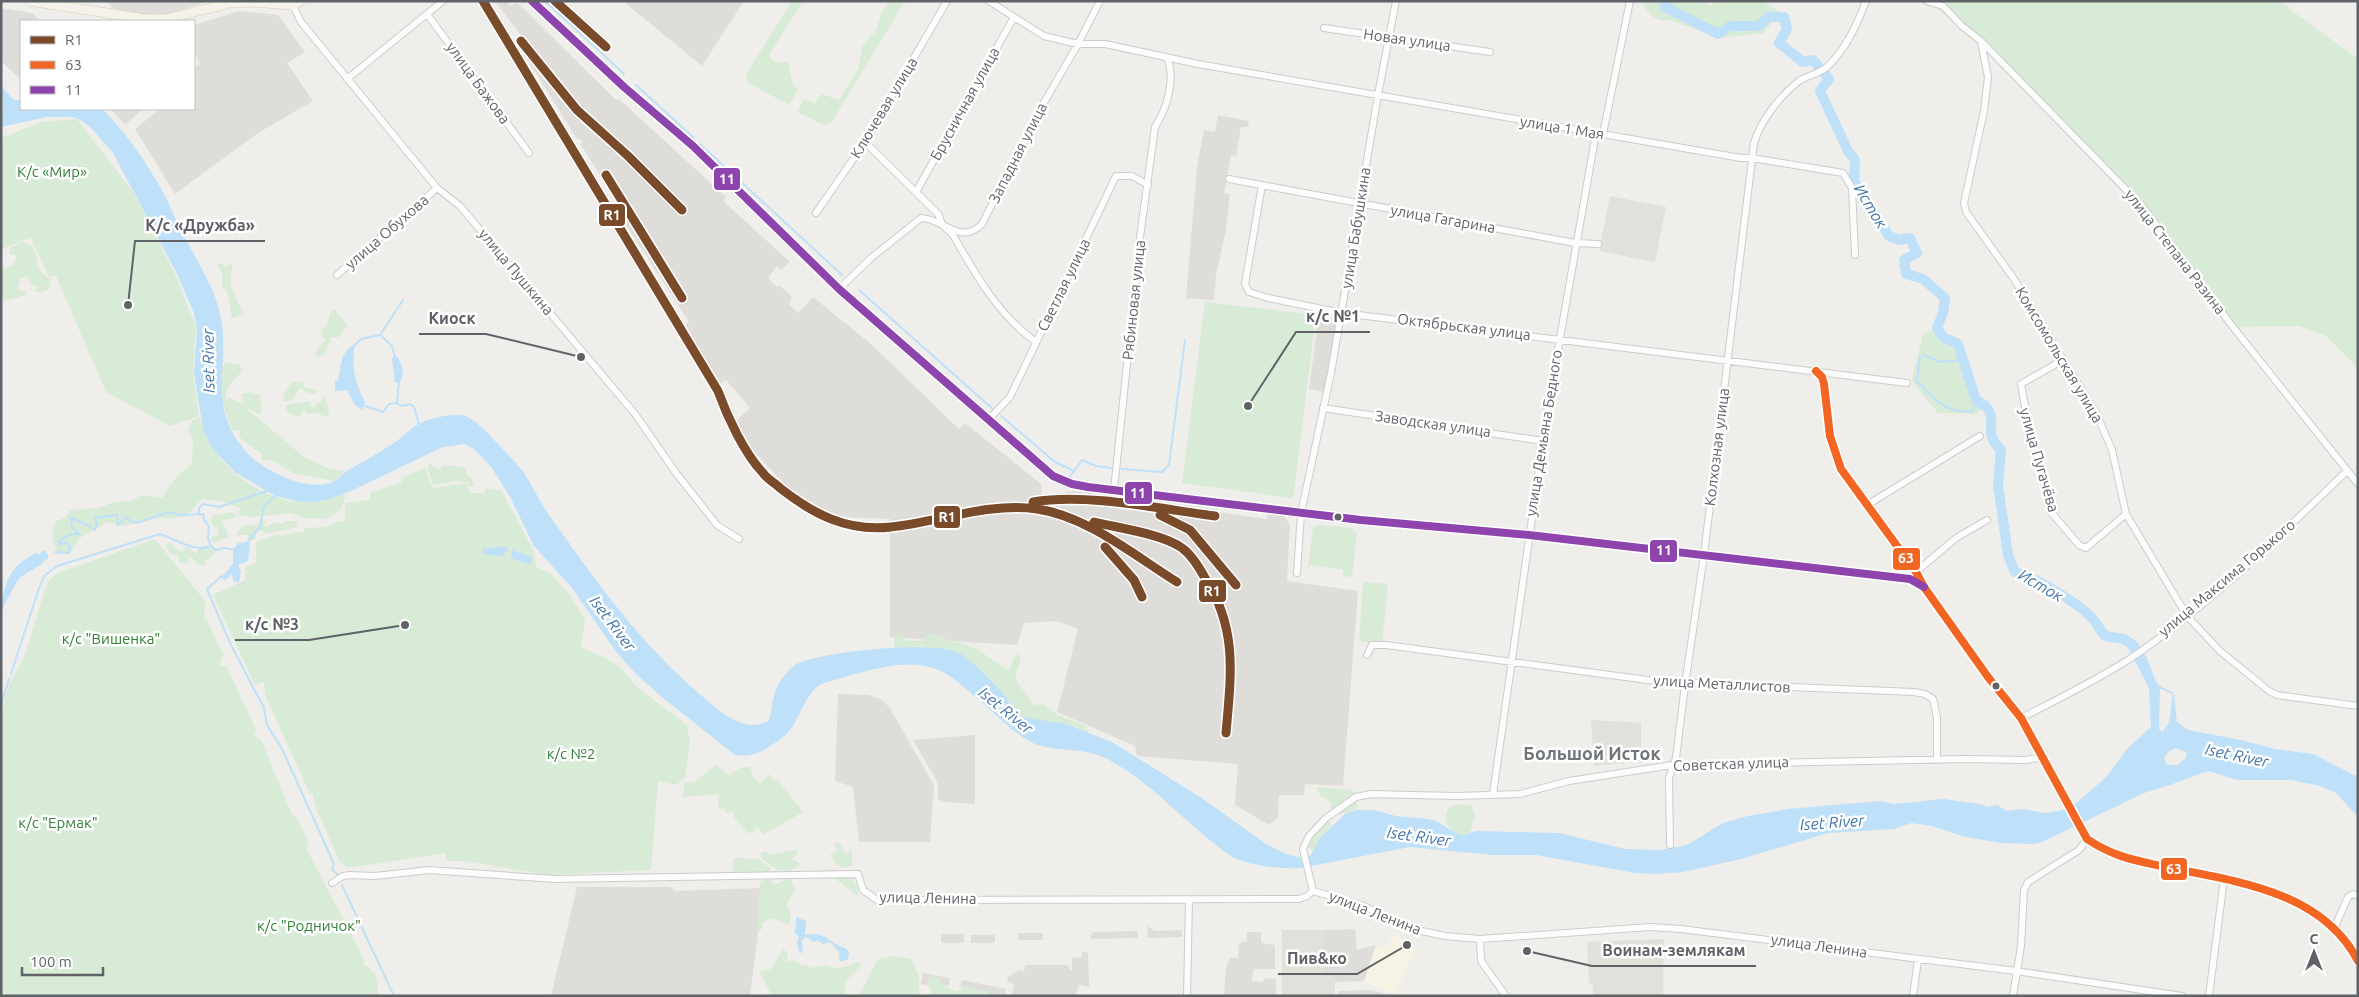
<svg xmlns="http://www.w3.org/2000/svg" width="2359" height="997" viewBox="0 0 2359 997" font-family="Ubuntu,sans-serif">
<rect width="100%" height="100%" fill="#efeeea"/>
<path fill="#f7f3e4" d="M1393,934L1416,947L1395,995L1364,981L1376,945L1386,948Z"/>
<path fill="#dfddda" d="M101,1H210L168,14H137L115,12L109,3Z
M495,1H507L510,6L515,3L520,5L616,100L619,99L726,197L723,201L790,262L781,270L777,266L768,278L777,287L779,285L792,297L789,304L798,313L813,297L871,344L959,429L965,423L1041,484L1042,496L1074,491L1218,509V512L1267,519L1268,514L1284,516L1290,525L1287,581L1358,591L1343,786L1305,784L1304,795H1279L1278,818L1269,825L1235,805L1238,764L1137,756L1135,746L1057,712L1078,629L1057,621L1024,623L1017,645L890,637V519L840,517L817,509L795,495L755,453L734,423L750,408L726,380L719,385L685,325L689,322L619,214L623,211L581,145L582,140L577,139L516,41L522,37Z
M623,1H744L702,66Z
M1,8L32,13L41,21H21V80L2,62Z
M239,11L278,15L305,52L287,63L313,101L258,133L175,194L135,129L160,109H194V68L200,64L194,51V25Z
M111,109H143L125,125Z
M1218,115L1249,121L1248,127H1241L1236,156L1231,155L1224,193L1230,194L1226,229L1216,275L1214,300L1186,298L1197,168L1204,130L1215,132Z
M1319,316L1338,318L1324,392L1309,389Z
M838,694L869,695L882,700L889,707L934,785L930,842H859L853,787L835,781Z
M975,735V804L944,802L938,799V783L913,740Z
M577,887H670L675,891L761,888L758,934L750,996H551Z
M1147,926L1155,931L1182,930V937L1148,938Z
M1355,929L1357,950L1376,945L1364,981L1335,982V976H1324V930Z
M1138,931V938L1091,939L1090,936L1093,932Z
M1247,932H1261V943L1275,945V969H1254L1251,981L1263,982L1264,978L1276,979V996H1224L1226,967L1230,958H1238L1239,943L1247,941Z
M1018,933H1043V940H1018Z
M941,934H964V943H941Z
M971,935H995V943H971Z
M1082,952H1088L1089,987L1079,985L1075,996L1012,995L1014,984L1007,982L1008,977L1019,970L1024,971L1025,965H1068L1070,970L1072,971V958L1082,957Z
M923,973L950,978L949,986L931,983L928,985L921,984Z
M962,980L1006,989L1005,996H993L960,987Z
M1371,990L1392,996H1338V991Z"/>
<path fill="#e2e0da" d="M1610,196L1666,207L1655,262L1599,251Z
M1591,720L1641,723V762L1594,766Z
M1282,930H1324V976H1335V996H1282Z
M1664,939L1663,996H1593V985L1589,983L1587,942Z"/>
<path fill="#d8ebd6" d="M792,1H803L769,55L775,63L788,61L793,85L798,90L789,105L747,82L746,74Z
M891,1H905L831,123L824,125L798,112L803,100L813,101L811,107L822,94L839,100L858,69L863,45L873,33L874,37L882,12Z
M1641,1H1700L1710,6L1717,1H1762L1789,17L1788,21L1772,22L1764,33L1721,38L1669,20C1654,22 1648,13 1641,1Z
M1926,1H2279L2358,59V368L2326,336L2299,326L2233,327L2142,206L1962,26Z
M77,119L133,192L175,274L196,327L193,373L199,416L170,426L106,392L56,276L49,277L31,238L1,249V138L42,122Z
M22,242L33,246L40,271L51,280L49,289L43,292H34L38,286L32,285L27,276L20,279L17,290L26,291V295L4,301L1,298V265L7,269L14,264L17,256L9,254L10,248Z
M220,262L225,267L230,264L233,267C226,283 236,299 244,314L232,318L227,290L222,288V273L218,266Z
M1205,302L1316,315L1293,498L1182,483Z
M335,310L347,325L339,337H331L325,354L317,358L315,352L325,340L320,330L327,325L331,311Z
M1937,328L1943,337L1958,344L1976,400L1985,405L1977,414L1938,413L1912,381L1923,334Z
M225,362L240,365L242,371L228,387L225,401L229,398L239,402L304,457L327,468L345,471L333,481L293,473L274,461L261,460L263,455L239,437L240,430L233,431C224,409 214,384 225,362Z
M303,381L304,387L317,390L315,394L305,392L300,387C295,396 294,401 284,401L283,396L291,383Z
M250,392L260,395L262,409L260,415L244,406L242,394Z
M326,397L329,414L326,417L316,412L307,414L304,410L298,417L287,412L286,405L309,401L312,408Z
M200,417C210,464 266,507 315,502C326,501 335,497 345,493L342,509L326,519L304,518L291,513L251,517L238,515L240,508L224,502L202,499L185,517L151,519L123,526L108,522L78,539L71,552L57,554L52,534L56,521L67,517L70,510L98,508L115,502L132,501L141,495L162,498C170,484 178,473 192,464L193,438L188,431L192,421Z
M430,464L439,470L443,465L465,467L467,475L471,478L475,487L469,486L467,482L456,481L433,485L427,468Z
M425,468L432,488L466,483L470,493H484L487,488L501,490L534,551L536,567L551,574L569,594L585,619L581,648L602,656L622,669L638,688L687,725L690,742L685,777L676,785L658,781L651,870L547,875L464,861H446V853L347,868L339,861L314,803L313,794H310L265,695L264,682L255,685L213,595L245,580V567L256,563V542L273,536L304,532V528L328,527L333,523L345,521V503L370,500V493L402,482L401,478Z
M228,512L236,514L234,518L223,520L222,524L228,532V537L213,543L210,537L218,536L219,530L211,524L213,514L219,515Z
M263,519L265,521L264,527L276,522L282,524L286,521H296L298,527L266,534L261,530L254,533L256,538L253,541L248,539L247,535H236L240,529L247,524L258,526L259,521Z
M1317,525L1352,528L1357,534L1352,577L1343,576V570L1311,565L1308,568L1313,528Z
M155,539L205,601L204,619L207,620L223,654L219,666L222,667L225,665L227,667L256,730L254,735L258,739H261L291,813L297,819L309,843L306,848L364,959V965C378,971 378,982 378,996H1V714L9,685L24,658L47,583L57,573Z
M170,542L180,552H183L184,547H188L196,554L198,548H212L215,552L210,559H205V565H200L190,557L187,564L179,562L178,554L174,555L169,552L166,545Z
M1363,582L1388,584L1382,644L1359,641Z
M901,633L904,640L921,641L929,633L977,649L1009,671L1016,653L1021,658L1015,679L1034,705L1044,704L1056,714L1084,725L1090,733L1066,724L1023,717L1017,713L972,662L921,646L897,649L894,645V636Z
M716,765L729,775L742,767H750L754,778L760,784L769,774L775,782L777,779L803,812L764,834L758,827L749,834L735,819L733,811L727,813L724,808L719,810L718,794L682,797L685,783L694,782Z
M1317,787L1353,790L1358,808L1338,815L1332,813L1331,802L1320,795Z
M1455,804L1472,806L1475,815L1470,833L1461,836L1452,831L1445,821L1447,810Z
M1322,820H1328L1332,825L1320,838L1314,851L1306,845Z
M836,843H840L845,853L851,850L853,858L851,861L854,865L845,868L836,864L830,855L838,850L834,846Z
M797,849V853L792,859L800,863L798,867L787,871L777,870L761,858V852L765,851L771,855Z
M742,857L749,860L757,858L771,868L768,872L733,873V859Z
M833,877H852L857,887L858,896Z
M768,878L775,885L790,878L795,890L787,903L791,918L789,925L772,918L762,923L763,928L757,932L760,882Z
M783,949L788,953L787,962L794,960L802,966L806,965L811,968L826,965L838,969L858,962L861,966L845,982V996H772L759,971L771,969Z
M893,956L911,959L919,976V996H859L878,959Z
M936,976L943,985L955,992L966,986L988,992L989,996H932L927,979Z"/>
<path fill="#bfe0f9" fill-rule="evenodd" d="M1,86L14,100H21V109H102C124,129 151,169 165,196C172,209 176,222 183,235C198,262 215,288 221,318C230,367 207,402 243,448C252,460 268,470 282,476C296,483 320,489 334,481C341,477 345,471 352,468C367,459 383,451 398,440C405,435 412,427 419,424C430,418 450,414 462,415C475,418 490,436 499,445C507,453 514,461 521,469C532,484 539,501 549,515C595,580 641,645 702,696C720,711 743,734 768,721C772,715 771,707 773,700C775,687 785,672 795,665C817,651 938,640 959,653C973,661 995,684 1006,697C1011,704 1015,712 1023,717L1066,724L1112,742L1200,797L1266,844L1284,853L1297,857L1305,858L1311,855L1320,838L1346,813L1355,810H1374L1396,816L1427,819L1436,821L1461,836L1476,831L1559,833L1625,849L1661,850L1687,845L1723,823L1748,816L1788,809L1880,801L1893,804L1943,799L1980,804L1988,807L1997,805L2007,811L2022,809L2046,813L2063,810L2074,805L2097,785L2108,775L2127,749L2151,727L2149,688L2125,642L2124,639C2144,633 2150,673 2158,684C2162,689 2170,689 2174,694L2177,722L2188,730L2241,740L2275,749L2313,754L2358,777V817L2336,793L2320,786L2292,780H2237L2208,771L2167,786L2144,793L2042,842L2034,844L2001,843L1965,837L1932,826L1911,823L1894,829L1828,833L1741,859L1683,872L1656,874L1635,873L1536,855H1492L1410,847L1300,868C1277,869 1256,866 1234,858C1190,829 1156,785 1109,760C1083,745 1053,754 1029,741C1011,731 995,713 979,700C966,689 952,675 936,669C903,656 854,675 821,684C806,694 802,711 793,726C787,735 778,741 769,747C757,754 749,757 735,755L663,698L636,674L617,653L572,588L534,546L510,497L492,468L474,449L465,444L443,447L355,489L330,499L315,502H301L275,496L235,472L213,449L203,429L194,373L197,330L194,313L177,274L113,153L93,130L81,120L72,117H47L1,127L3,105ZM2160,689L2173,694C2169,708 2174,721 2162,732L2159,729ZM2176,748L2186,752V758L2178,765H2167L2164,758L2169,751Z
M355,344C351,367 354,381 365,402L362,410L355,405L347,390L335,391V381H338C342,365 339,353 355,344Z
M394,354C402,360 406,375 399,383L395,382L392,360Z
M247,542L250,543L248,561L238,565L241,572L239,582H234L232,574L225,580L221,578L233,564V550L238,543Z
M508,547V551L504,553L503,556L483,554V548Z
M44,550L48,555V560L45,559L42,564L19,578L1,611C1,596 6,579 16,567C21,561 29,558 35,553L39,554Z
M512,550L532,557V562L528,564L511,558Z
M796,917L806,921L805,935C826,930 831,946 846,948L849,953L848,959L840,962L839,952L830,942L823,944L817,940L814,942L806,937L802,940L803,953L799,952L797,942L799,938L794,931L796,927Z"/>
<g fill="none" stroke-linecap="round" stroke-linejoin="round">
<path stroke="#bfe0f9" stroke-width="2" d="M545,1L624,74
M636,85L694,138
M700,144L842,275
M859,290L994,410
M380,335L392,346L394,354
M355,345L361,339L380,335L403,300
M1924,355L1940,362L1963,360
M1920,356L1917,381C1932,398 1948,415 1973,411L1976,400
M399,381L397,403L402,406L410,404L414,407L419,424
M362,405L383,412L389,404L397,403
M1001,416L1055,462L1074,471L1069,478
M1122,469L1162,472L1169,465L1185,340
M1074,471L1082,460L1096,466L1111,468
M199,513V508L203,504L219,507L267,491
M247,543L260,527L264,506L275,496
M55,552L69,553L70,547L65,542L60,545L59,541L72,534H79L72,527L71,518L90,526L95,530L97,525L95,518L117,515L118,525L127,517L130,521L137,523L169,512L180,515L203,514L204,520L209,526L208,538L211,546
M222,576L207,589L231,645L264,708L267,725L282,749L334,864L332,869L338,875
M11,674L38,591L44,576L57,566L160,534C176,539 194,553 211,546L216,550L224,548L235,550
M1,705L9,679
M342,885L394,996"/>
<path stroke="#bfe0f9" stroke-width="10" d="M1666,1L1665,7L1718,34L1730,26H1758L1769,17H1784L1787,29L1779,43L1803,62L1813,60L1829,79L1820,91L1848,151L1855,160L1854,181L1889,236L1900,240L1910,238L1917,253L1904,260L1906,274L1923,279L1945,298L1943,313L1937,328L1943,337L1958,344L1976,400C2001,413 1986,423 1993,440C1994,443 1999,447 2001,450L1998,485L2008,555L2015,572C2034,577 2077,602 2091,617C2096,622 2100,630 2105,636L2124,639L2134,646"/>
<defs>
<path id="minor" d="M989,1L1044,36L1078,44H1105L1198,64L1741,158H1752L1843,173L1852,188L1855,255
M1927,1L1943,6L1962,26L1981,41L2142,206L2233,327L2358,484
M293,5L301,22L437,188L460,206L635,414L676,473L717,525L739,539
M427,14L529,153
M1324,28L1490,52
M1981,41L1988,77L1984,111L1964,203L1966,212L2014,279L2096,413L2112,450L2126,514L2187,616L2220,651L2269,691L2277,695L2358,706
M347,79L443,1
M1603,134L1630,1
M865,142L938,214C940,217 940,220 942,224C945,229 950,231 953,235C975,274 999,316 1036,342
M1229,179L1575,243L1598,244
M1262,185L1245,284L1249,292L1268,298L1342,313L1907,383
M916,192L1014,17
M816,213L865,142L947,1
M337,275L437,188
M839,289L871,258L921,218C945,219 960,246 982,224L1042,106L1078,44L1100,1
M2063,360L2021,384L2031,439L2040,463L2050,511L2079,545L2086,548L2126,514
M1816,371L1822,377L1824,384L1830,436L1841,469L1916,572L1924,586
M1323,408L1543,441
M989,419L1010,397L1116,176H1132L1148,185
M1114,490L1140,237L1155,127C1167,109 1176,78 1167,58
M1867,505L1980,436
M1916,572L1956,538L1987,520
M1297,573L1301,513L1331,373L1378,95L1396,1
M1367,655L1372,645H1386L1685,685L1693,683L1914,692L1925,694L1933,699L1937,717V760
M2021,718C2057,700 2093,682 2128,660C2208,607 2278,537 2347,471
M2043,757L2026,760L1964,759L1672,765L1569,781L1520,794L1456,796L1371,794L1356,797L1326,818L1309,836L1303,849L1313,891L1361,905L1417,930L1445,936L1480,939L1650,927L1681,929L2016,971L2182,996
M1493,794L1547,412L1596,133
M1670,845L1669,778L1676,758L1685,685L1704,555L1754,143C1761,120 1780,96 1799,81C1808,75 1819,74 1827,67C1846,49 1857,25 1866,1
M332,883L343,876L350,875L375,876L429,870L555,879L858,874L863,890L877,900L1299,899L1307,896L1313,891
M2334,929L2348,897L2353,894L2358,896
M1480,939L1481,961L1506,996
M1187,996L1189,900
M1913,996L1918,960
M2013,996L2021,946L2024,890L2028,882L2079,850L2087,839
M2209,996L2224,879"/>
<path id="major" d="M29,1L146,19H166L231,3L250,2L293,5L301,1
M532,1L624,87L693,146L839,289L1053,476L1072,484L1088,487L1361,520L1529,535L1910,579L1924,587L1988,677L2021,718L2087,839C2114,857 2134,860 2165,867C2235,881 2322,891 2358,961"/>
</defs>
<use href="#minor" stroke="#cbcccc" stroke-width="8"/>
<use href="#major" stroke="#d7ceb8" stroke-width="10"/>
<use href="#minor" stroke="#fdfcfc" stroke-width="6"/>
<use href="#major" stroke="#f4f2e9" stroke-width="9"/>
<defs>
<path id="bus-1" d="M1816,371L1822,377L1824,384L1830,436L1841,469L1916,572L1924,587L1988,677L2021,718L2087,839C2114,857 2134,860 2165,867C2235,881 2322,891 2358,961"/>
<path id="bus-2" d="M532,1L624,87L693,146L839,289L1053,476L1072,484L1088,487L1361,520L1529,535L1910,579L1924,587"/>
</defs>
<use href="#bus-1" stroke="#fff" stroke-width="11"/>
<use href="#bus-2" stroke="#fff" stroke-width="11"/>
<use href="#bus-1" stroke="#f26522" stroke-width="8"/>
<use href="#bus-2" stroke="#8e44ad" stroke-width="8"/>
<defs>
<path id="rail-1" d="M483,1L718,391C727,416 744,453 763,473C767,479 775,483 780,488C813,514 847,532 891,527C939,522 988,502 1037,509C1087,516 1135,556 1177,582
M555,1L606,47
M521,41L577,110L628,156L682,210
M606,175L682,298
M1033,502C1087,493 1160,509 1215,516
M1160,515L1190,530L1236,585
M1094,522C1118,528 1163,534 1182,548C1192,555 1199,567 1205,578C1238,629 1231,675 1226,733
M1105,547L1134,580L1142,597"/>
</defs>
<use href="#rail-1" stroke="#fff" stroke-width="12"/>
<use href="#rail-1" stroke="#7a4b2a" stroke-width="9"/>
</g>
<g fill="#5f6368" stroke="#fff" stroke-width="2">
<circle cx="1338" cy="517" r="4.5"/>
<circle cx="1996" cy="686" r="4.5"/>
</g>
<g text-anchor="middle" stroke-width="5" stroke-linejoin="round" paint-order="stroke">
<g font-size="15" fill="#5f6368" stroke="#fff">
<text transform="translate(1407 40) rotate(8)" y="5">Новая улица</text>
<text transform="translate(478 83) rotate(54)" y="5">улица Бажова</text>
<text transform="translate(965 104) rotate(-61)" y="5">Брусничная улица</text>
<text transform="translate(884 108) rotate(-59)" y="5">Ключевая улица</text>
<text transform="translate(1562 128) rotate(9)" y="5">улица 1 Мая</text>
<text transform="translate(1018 153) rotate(-63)" y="5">Западная улица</text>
<text transform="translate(1443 219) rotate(10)" y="5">улица Гагарина</text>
<text transform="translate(1356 228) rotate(-81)" y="5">улица Бабушкина</text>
<text transform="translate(387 232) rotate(-41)" y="5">улица Обухова</text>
<text transform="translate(2175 252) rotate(52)" y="5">улица Степана Разина</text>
<text transform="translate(516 272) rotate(50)" y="5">улица Пушкина</text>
<text transform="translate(1064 285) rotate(-64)" y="5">Светлая улица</text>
<text transform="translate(1134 300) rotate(-84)" y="5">Рябиновая улица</text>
<text transform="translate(1464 327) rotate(7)" y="5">Октябрьская улица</text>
<text transform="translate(2059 355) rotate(59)" y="5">Комсомольская улица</text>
<text transform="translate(1433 424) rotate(8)" y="5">Заводская улица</text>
<text transform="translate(1544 433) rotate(-81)" y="5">улица Демьяна Бедного</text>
<text transform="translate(1717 447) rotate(-83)" y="5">Колхозная улица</text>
<text transform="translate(2039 460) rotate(74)" y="5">улица Пугачёва</text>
<text transform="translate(2227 578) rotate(-40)" y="5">улица Максима Горького</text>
<text transform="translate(1722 684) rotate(3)" y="5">улица Металлистов</text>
<text transform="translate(1731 764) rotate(-2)" y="5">Советская улица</text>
<text transform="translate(928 898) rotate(1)" y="5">улица Ленина</text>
<text transform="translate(1375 913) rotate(21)" y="5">улица Ленина</text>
<text transform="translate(1819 946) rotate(8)" y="5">улица Ленина</text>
</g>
<g font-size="15" fill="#348238" stroke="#fff">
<text x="52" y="177">К/с «Мир»</text>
<text x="111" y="644">к/с "Вишенка"</text>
<text x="571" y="759">к/с №2</text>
<text x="58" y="828">к/с "Ермак"</text>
<text x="309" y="931">к/с "Родничок"</text>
</g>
<g font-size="16" font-style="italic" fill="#4174aa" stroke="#fff">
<text transform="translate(1871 206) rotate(59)" y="6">Исток</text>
<text transform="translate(208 361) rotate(-91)" y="6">Iset River</text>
<text transform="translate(2041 585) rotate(30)" y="6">Исток</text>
<text transform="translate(613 623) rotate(53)" y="6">Iset River</text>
<text transform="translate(1006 710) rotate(39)" y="6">Iset River</text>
<text transform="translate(2237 755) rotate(12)" y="6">Iset River</text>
<text transform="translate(1832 822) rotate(-4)" y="6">Iset River</text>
<text transform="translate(1419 836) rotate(8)" y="6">Iset River</text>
</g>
<g font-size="18" font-weight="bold" fill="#70757a" stroke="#fff">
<text x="1592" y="760">Большой Исток</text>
</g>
</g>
<path fill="none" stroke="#5f6368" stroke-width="2" d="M128 305L135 241H265M1248 406L1296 332H1370M581 357L486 334H419M405 625L309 640H235M1527 951L1592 966H1756M1407 945L1357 974H1278"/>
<g fill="#5f6368" stroke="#fff" stroke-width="2">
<circle cx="128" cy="305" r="5"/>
<circle cx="1248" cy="406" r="5"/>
<circle cx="581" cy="357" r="5"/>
<circle cx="405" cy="625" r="5"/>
<circle cx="1527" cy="951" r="5"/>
<circle cx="1407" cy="945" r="5"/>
</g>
<g font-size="16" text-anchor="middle" font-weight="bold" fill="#5f6368" stroke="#fff" stroke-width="5" stroke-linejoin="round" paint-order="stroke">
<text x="200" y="231">К/с «Дружба»</text>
<text x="1333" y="322">к/с №1</text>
<text x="452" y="324">Киоск</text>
<text x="272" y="630">к/с №3</text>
<text x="1674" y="956">Воинам-землякам</text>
<text x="1317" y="964">Пив&amp;ко</text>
</g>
<g stroke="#fff" stroke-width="2">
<rect x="713" y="167" width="28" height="24" rx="5" fill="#8e44ad"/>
<rect x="598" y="203" width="28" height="24" rx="5" fill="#7a4b2a"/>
<rect x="1124" y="481" width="29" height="24" rx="5" fill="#8e44ad"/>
<rect x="933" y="505" width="28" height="24" rx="5" fill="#7a4b2a"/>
<rect x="1649" y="539" width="29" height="24" rx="5" fill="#8e44ad"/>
<rect x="1892" y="547" width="29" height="24" rx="5" fill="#f26522"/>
<rect x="1198" y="579" width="29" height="24" rx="5" fill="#7a4b2a"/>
<rect x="2160" y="857" width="28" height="24" rx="5" fill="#f26522"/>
</g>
<g font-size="14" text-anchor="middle" font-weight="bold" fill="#fff">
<text x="727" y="184">11</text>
<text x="612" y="220">R1</text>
<text x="1138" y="498">11</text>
<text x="947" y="522">R1</text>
<text x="1664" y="555">11</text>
<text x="1906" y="563">63</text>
<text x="1212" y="596">R1</text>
<text x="2174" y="874">63</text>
</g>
<rect width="2359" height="997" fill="none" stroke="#5f6368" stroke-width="5"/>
<rect x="20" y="20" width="175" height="90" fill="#ffffff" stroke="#bfc1c3"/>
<rect x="30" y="36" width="25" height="8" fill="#7a4b2a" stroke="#bfc1c3"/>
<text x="65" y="45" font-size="15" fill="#5f6368">R1</text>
<rect x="30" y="61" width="25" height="8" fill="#f26522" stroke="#bfc1c3"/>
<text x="65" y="70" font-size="15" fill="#5f6368">63</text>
<rect x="30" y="86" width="25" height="8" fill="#8e44ad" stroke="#bfc1c3"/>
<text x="65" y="95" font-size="15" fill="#5f6368">11</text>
<g transform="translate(2314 952)" stroke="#ffffff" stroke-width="4" paint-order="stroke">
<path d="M0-4L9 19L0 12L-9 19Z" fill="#5f6368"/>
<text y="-8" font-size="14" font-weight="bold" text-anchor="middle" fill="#5f6368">С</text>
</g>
<path d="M22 967v8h81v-8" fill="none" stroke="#5f6368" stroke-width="2.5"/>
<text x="30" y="967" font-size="15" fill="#5f6368" stroke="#ffffff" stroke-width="4" paint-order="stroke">100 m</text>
</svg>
